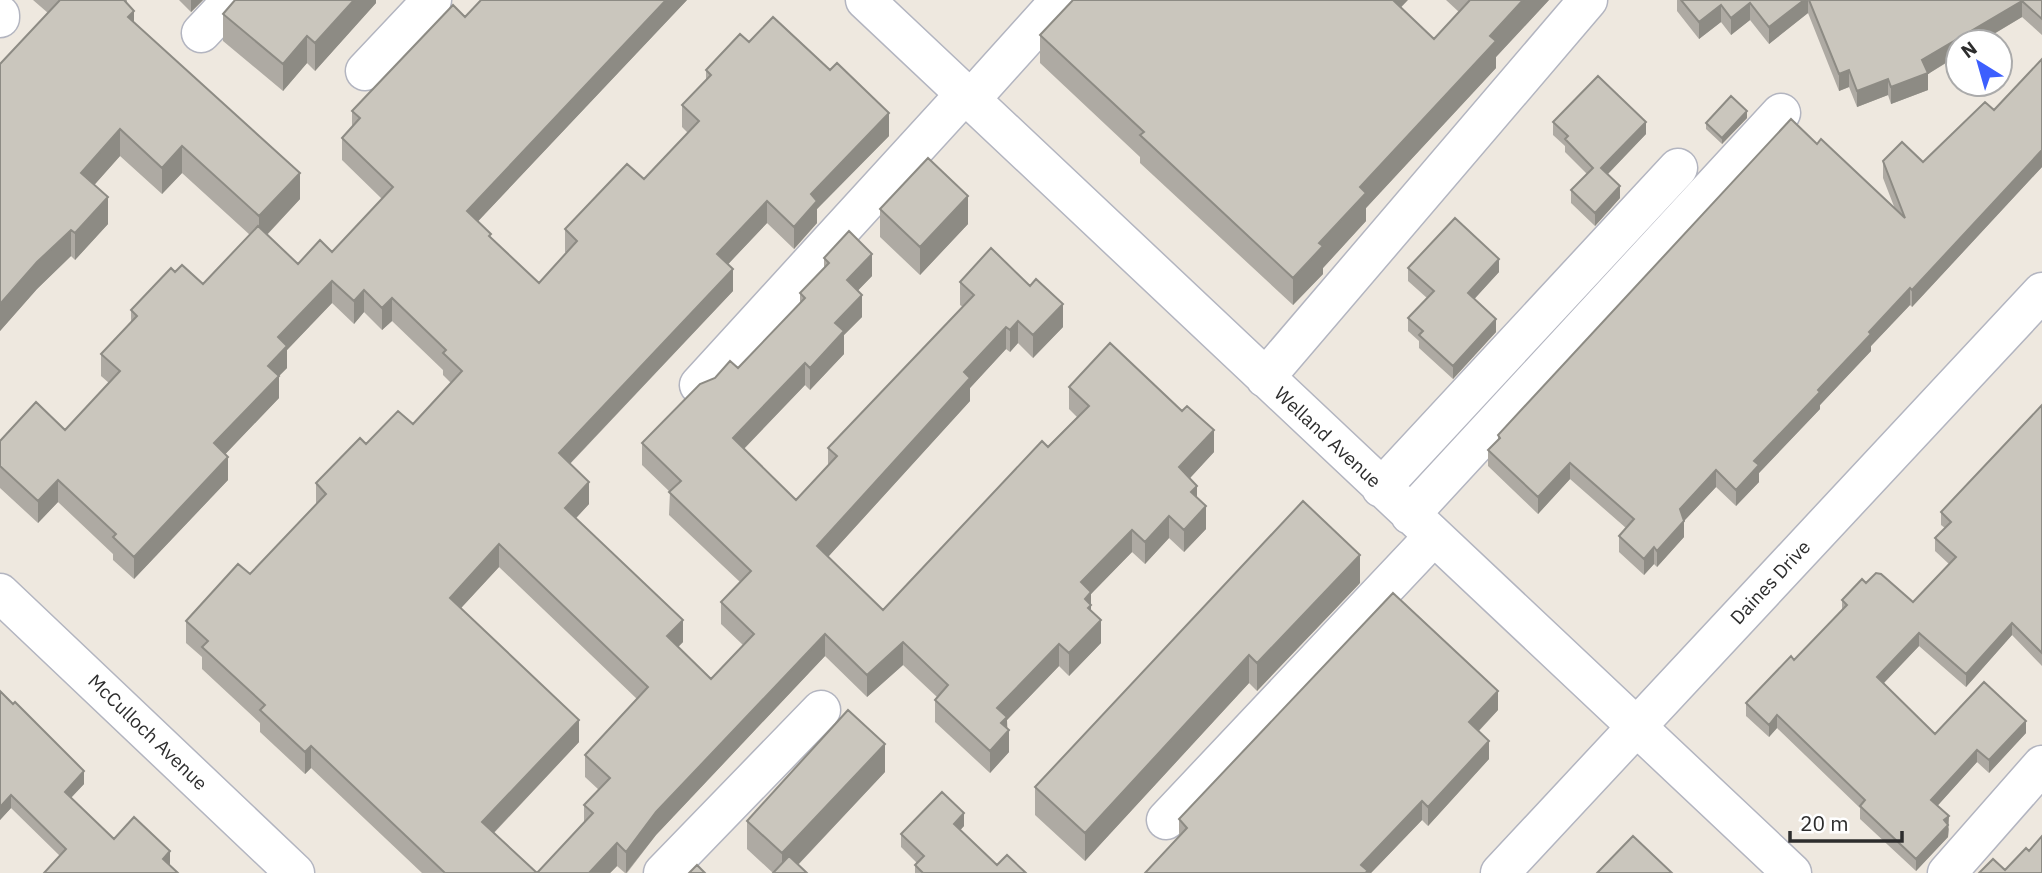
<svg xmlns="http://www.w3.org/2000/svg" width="2042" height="873" viewBox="0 0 2042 873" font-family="'IBM Plex Sans',sans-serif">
<rect width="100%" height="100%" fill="#eee8df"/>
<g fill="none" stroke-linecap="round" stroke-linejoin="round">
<defs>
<path id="minor" d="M865,0L1792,873
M0,15V18
M201,33L232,0
M365,71L432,0
M970,100L1060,0
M1265,378L1588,0
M699,385L965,94
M1381,488L1678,168
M1410,515L1781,113
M0,593L295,873
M1166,820L1433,537
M663,873L821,710
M1500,873L2042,292
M1947,873L2042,765"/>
</defs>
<use href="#minor" stroke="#b3b5c0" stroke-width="41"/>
<use href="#minor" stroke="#fff" stroke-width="38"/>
</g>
<path fill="#aeaaa3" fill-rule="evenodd" d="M33,0H127V4L134,22L300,199L267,235L298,264L332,252L382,199L342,160V138L352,127V111L465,17L687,0L478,221L491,238L539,283L566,253L565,252V229L644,179L688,133L682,127V105L706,81V70L749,42L889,136L817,209V223L794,249L767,223L728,264L733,291L570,464L589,504L576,518L683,642L678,647L711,679L743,645L721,624V602L740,582L669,515L670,492L642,465V443L738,368L800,304V293L824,268V258L872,276L858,290L862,317L844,335V354L810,390L805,385L744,449L796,500L828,466V448L963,307L960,305V282L1063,327L1033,358L1018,343L1010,352L1006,349L970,388V401L828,557L883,610L1077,417L1069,409V387L1214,452L1190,478L1206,529L1184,552L1169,538L1145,564L1132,552L1091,594V611L1101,643L1069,676L1059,666L1007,720L1009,752L990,773L935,722V700L937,697L903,665L867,697L825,656L656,835L627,873H625L617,866L610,873H422L311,768L305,774L260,732V723L202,669V657L186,643V621L250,574L316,504V483L366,444L413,424L451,383L443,375V370L392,321L382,330L364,312L354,324L332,303L287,350V368L279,376V398L225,454L228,480L134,579L113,560V554L58,502L38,523L0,488V441L65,430L109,383L101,376V354L131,322V310L175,272L203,284L250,235L182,173L162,194L120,156L94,185L108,224L75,260L71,256L37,289L0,331V64L48,13ZM499,567L637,699L585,755V777L599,790L584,805V822L537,873L494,833L579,742L461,608Z
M179,0H203L191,12Z
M376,0V3L315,71L307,63L283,91L223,41V14Z
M1446,0H1549L1496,57V68L1366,208V221L1323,268V274L1293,305L1140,163V157L1040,63V35L1401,8L1434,39L1459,12Z
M1677,0H2042V35L2022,17L1928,74V90L1891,104L1888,95L1857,107L1849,87L1839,91L1808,13L1769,44L1750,20L1731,35L1721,22L1699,39L1677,11Z
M2042,59V167L1912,307L1910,305L1871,346V351L1820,405V409L1759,473V482L1736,506L1716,487L1684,521V537L1657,567L1654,564L1644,575L1619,552V536L1626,528L1570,479L1538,514L1488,466V450L1498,440V435L1817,144L1895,209L1883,178V161L1923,162L1994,110Z
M1747,118L1722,144L1706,129V123Z
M1553,122L1646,134L1608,174L1620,198L1595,226L1571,203V190L1587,174L1565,152V146L1553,135Z
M880,209L968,224L920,275L880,237Z
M1408,268L1499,272L1474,299L1496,332L1453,379L1419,348V341L1408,331V318L1427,298L1408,281Z
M2042,405V666L2012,635L1966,687L1919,646L1884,683L1935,734L2026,733L1989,773L1977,762L1937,806L1949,829L1948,837L1916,871L1860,819V808L1777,728L1769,737L1746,716V703L1794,660L1842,610V600L1866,583L1913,602L1949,564L1935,551V538L1945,528L1941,525V512Z
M1360,583L1257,691L1249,683L1085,861L1035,815V787Z
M0,691L84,784L71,798L114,839L170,864L60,856L11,808L0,820Z
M1498,710L1479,731L1489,759L1428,826L1422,820L1371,873H1145L1179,837V819Z
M885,772L798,865L773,873L747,849V821Z
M964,826L960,830L997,865L1026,873H915V865L917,863L901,847V834Z"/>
<path fill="#8d8b84" d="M191,0H203L191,12Z
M354,0H376V3L315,71V43Z
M666,0H687L467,233V211Z
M1387,0H1408L1387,22Z
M1523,0H1549L1496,57V68L1366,208V221L1323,268V274L1293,305V278L1360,187L1490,36Z
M1804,0H1808V13L1769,44V27Z
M2022,1V17L1980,42H1958V55L1928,74V90L1891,104V87L1922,60Z
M1750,3V20L1731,35V18Z
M1721,5V22L1699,39V22Z
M134,11V38L128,17Z
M307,36V63L283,91V64Z
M1849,70V87L1839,91V74Z
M1888,79V95L1857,107V91Z
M1747,111V118L1722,144V138Z
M889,113V136L817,209V223L794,249V227L811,194Z
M1646,122V134L1601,181V168Z
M120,129V156L81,200V173Z
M182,146V173L162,194V168Z
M2042,150V167L1912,307V290Z
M300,173V199L259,243V216Z
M1620,186V198L1595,226V213Z
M968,196V224L920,275V247Z
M108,197V224L75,260V233Z
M767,201V223L717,276V254Z
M71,230V256L37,289L0,331V304L37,262Z
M872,254V276L847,302V280Z
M1499,259V272L1468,306V293Z
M733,269V291L559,475V453Z
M332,281V303L287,350V368L279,376V398L214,466V443L278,337Z
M1910,288V305L1871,346V351L1820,405V409L1759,473V482L1736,506V490L1754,461L1869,332Z
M364,290V312L354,324V301Z
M862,295V317L844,335V354L810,390V368L835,323Z
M392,298V321L382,330V308Z
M1063,304V327L1033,358V335Z
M1496,319V332L1453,379V366Z
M1018,321V343L1010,352V330Z
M1006,327V349L970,388V401L817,569V546L964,372Z
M805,363V385L733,460V438Z
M1214,430V452L1179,490V467Z
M228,457V480L134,579V557Z
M1570,463V479L1538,514V497Z
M1716,470V487L1684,521V537L1657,567V551L1680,509Z
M58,480V502L38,523V501Z
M589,482V504L565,530V508Z
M1197,486V508L1191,492Z
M1206,506V529L1184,552V530Z
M1169,516V538L1145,564V542Z
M1132,530V552L1091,594V627L1081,582Z
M499,544V567L450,620V598Z
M1654,547V564L1644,575V559Z
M1360,555V583L1257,691V663Z
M683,620V642L667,658V636Z
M1101,620V643L1069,676V653Z
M2012,623V635L1966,687V674Z
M1919,633V646L1877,690V677Z
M825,634V656L656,835L626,873V852L656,812Z
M903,642V665L867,697V675Z
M1059,644V666L1007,720V732L1009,730V752L990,773V751L997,708Z
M1249,655V683L1085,861V833Z
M1498,691V710L1469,741V722Z
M1777,715V728L1769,737V725Z
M579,720V742L482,845V822Z
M2026,721V733L1989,773V760Z
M1489,741V759L1428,826V807Z
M885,744V772L790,873H782V853Z
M311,746V768L305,774V752Z
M1977,750V762L1931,813V800Z
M84,771V784L65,804V792Z
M11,795V808L0,820V807Z
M1422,801V820L1371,873H1361V865Z
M964,813V826L954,837V824Z
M1949,816L1948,837L1916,871V859L1944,820Z
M617,843V866L610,873H589Z
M170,851V864L163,871V859Z"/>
<path fill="#cac6bd" stroke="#8d8b84" stroke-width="2" fill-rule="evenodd" d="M60,0H124L134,11L128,17L300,173L259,216L182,146L162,168L120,129L81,173L108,197L75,233L71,230L37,262L0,304V64Z
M235,0H354L315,43L307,36L283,64L223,14Z
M481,0H666L467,211L491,234L489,236L539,283L577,241L565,229L627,164L644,179L699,121L682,105L711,75L706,70L740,34L749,42L773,17L830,70L837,63L889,113L811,194L817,201L794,227L767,201L717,254L733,269L559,453L589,482L565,508L683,620L667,636L711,679L754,634L721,602L751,571L669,492L681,481L642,443L700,384L715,378L730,361L738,368L805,298L800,293L829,263L824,258L849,231L872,254L847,280L862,295L835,323L844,331L810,368L805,363L733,438L796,500L837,456L828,448L974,295L960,282L991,248L1030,286L1036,279L1063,304L1033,335L1018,321L1010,330L1006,327L964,372L970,378L817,546L883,610L1042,441L1048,447L1089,406L1069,387L1110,343L1182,411L1187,406L1214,430L1179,467L1197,486L1191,492L1206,506L1184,530L1169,516L1145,542L1132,530L1081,582L1091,592L1085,599L1091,605L1088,608L1101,620L1069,653L1059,644L997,708L1007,717L1001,723L1009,730L990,751L935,700L948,685L903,642L867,675L825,634L656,812L626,852L617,843L589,873H445L311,746L305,752L260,710L265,705L202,647L208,641L186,621L238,564L250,574L326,494L316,483L360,438L366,444L398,411L413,424L462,371L443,353L446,350L392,298L382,308L364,290L354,301L332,281L278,337L287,346L268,366L279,376L214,443L228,457L134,557L113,537L116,534L58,480L38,501L0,466V441L36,402L65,430L120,371L101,354L137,316L131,310L171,268L175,272L182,265L203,284L258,226L298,264L320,240L332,252L393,187L342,138L360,118L352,111L453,5L465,17ZM499,544L648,687L585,755L610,778L584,805L593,813L537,873L482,822L579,720L450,598Z
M1073,0H1393L1434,39L1470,0H1523L1490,36L1496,41L1360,187L1366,193L1319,243L1323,246L1293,278L1140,135L1144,132L1040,35Z
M1681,0H1804L1769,27L1750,3L1731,18L1721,5L1699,22Z
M1809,0H2042V19L2022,1L1922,60L1928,73L1891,87L1888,79L1857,91L1849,70L1839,74Z
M2042,59V150L1912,290L1910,288L1869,332L1871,334L1818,390L1820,392L1754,461L1759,465L1736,490L1716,470L1680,509L1684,521L1657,551L1654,547L1644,559L1619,536L1634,519L1570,463L1538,497L1488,450L1500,438L1498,435L1791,119L1817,144L1821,139L1905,218L1883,161L1902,142L1923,162L1985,102L1994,110Z
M1598,76L1646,122L1601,168L1620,186L1595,213L1571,190L1593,168L1565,139L1568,136L1553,122Z
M1731,96L1747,111L1722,138L1706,123Z
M928,158L968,196L920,247L880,209Z
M1455,218L1499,259L1468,293L1496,319L1453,366L1419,335L1423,331L1408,318L1434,291L1408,268Z
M2042,405V653L2012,623L1966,674L1919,633L1877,677L1935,734L1984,682L2026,721L1989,760L1977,750L1931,800L1949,816L1944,820L1948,825L1916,859L1860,806L1865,800L1777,715L1769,725L1746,703L1791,656L1794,660L1847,605L1842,600L1862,579L1866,583L1876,573L1881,574L1913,602L1956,557L1935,538L1951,522L1941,512Z
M1303,501L1360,555L1257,663L1249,655L1085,833L1035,787Z
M1393,593L1498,691L1469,722L1489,741L1428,807L1422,801L1361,865L1368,871L1365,873H1145L1187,828L1179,819Z
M0,691L13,704L15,702L84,771L65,792L114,839L134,817L170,851L163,859L178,873H44L66,849L11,795L0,807Z
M848,710L885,744L782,853L747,821Z
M942,792L964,813L954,824L997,865L1007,855L1026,873H923L915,865L924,856L901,834Z
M1633,836L1672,873H1597Z
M2042,836V873H1979L1993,859L2005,870L2026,848L2029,851Z
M789,856L807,873H773Z
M697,865L705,873H689Z"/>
<g text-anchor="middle" stroke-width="6" stroke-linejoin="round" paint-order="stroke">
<g font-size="19" fill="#2d2d2d" stroke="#fff">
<text transform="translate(1328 437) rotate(43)" y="7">Welland Avenue</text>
<text transform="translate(1770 582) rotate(-47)" y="7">Daines Drive</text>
<text transform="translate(148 732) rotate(44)" y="7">McCulloch Avenue</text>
</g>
</g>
<g transform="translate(1979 63) rotate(323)"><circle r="33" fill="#ffffff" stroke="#ababab" stroke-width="2"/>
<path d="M0-5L12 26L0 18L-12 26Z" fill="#3d5ffe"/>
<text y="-10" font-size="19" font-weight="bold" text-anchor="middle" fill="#2d2d2d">N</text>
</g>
<path d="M1790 831v10h112v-10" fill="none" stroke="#2d2d2d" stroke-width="3.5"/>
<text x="1800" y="831" font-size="21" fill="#2d2d2d" stroke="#ffffff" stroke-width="5" paint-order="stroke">20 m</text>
</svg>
